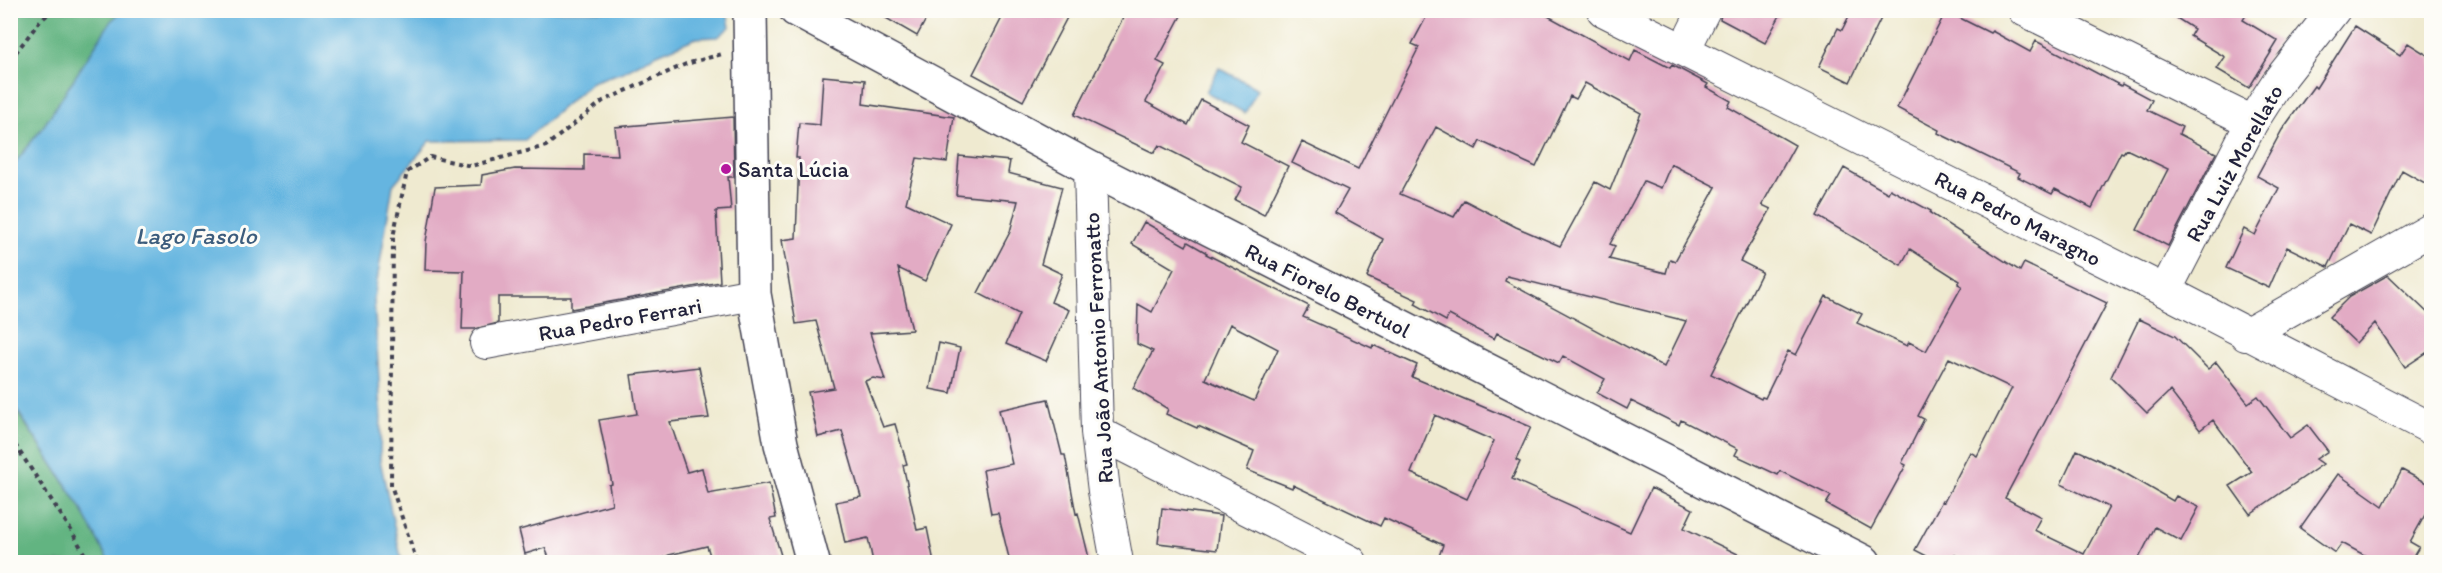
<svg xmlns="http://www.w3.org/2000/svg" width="2442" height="573" viewBox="0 0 2442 573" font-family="Itim,sans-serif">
<rect width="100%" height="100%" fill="#fdfcf7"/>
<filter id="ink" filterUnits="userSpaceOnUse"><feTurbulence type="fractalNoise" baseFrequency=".0167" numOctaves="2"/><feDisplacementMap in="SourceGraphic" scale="12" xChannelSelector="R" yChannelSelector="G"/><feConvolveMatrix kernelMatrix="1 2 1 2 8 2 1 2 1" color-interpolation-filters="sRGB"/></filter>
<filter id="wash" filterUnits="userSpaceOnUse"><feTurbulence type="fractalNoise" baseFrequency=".008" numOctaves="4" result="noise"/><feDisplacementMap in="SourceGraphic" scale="24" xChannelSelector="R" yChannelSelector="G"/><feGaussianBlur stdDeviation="1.35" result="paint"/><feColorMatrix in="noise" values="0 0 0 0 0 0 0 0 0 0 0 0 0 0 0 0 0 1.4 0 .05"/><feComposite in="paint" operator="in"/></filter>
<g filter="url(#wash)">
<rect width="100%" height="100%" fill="#efead0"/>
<path fill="#62b481" stroke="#426b5e" stroke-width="1.5" d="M11,11H123L111,21L45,124L16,162L11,177Z
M10,401L80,506L109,562H11Z"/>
<path fill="#65b5e0" stroke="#446c8e" stroke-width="1.5" d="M123,11H727L730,27L718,37L696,38L655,55L623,72L592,82L525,140L430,141L393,185L374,299L381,411L380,460L402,562H109L80,506L11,401V177L16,162L45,124L111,21Z
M1219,68L1258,89L1245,113L1206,92Z"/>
<g id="blocks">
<path fill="#e2abc4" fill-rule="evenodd" d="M872,10H931L917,36Z
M1006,10H1071L1023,101L973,74Z
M1127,10H1184L1157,61L1165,65L1146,102L1188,125L1201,100L1249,125L1241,142L1288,166L1264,215L1235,200L1242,187L1159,145L1154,153L1074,115Z
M1430,10H1537L1630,61L1635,50L1670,68L1672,65L1708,84L1706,87L1731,101L1728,107L1795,145L1762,205L1771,209L1740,261L1762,272L1711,374L1761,399L1762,397L1765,398L1788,351L1796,355L1826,296L1862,314L1857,323L1907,346L1909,342L1926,351L1962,286L1958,284L1960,281L1910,249L1901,265L1817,216L1844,168L1888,193L1890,189L1931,211L1930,213L2020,271L2024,263L2107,303L2005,498L2041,517L2034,530L2084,554L2109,507L2061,484L2077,450L2116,468L2173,501L2176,496L2199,507L2181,541L2155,527L2137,562H1970L1955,555L1951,562H1938L1915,550L1942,501L1944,502L1970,452L1977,456L2012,388L1949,358L1918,416L1924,419L1902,463L1906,465L1871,529L1826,504L1831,496L1780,471L1778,475L1735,455L1738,449L1681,420L1679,425L1631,401L1627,409L1597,393L1605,379L1563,356L1559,363L1497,333L1494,339L1449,315L1446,321L1415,304L1417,300L1367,277L1383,239L1335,213L1348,190L1292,163L1302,142L1358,169L1419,47L1412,44ZM1585,83L1641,113L1610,190L1595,182L1560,246L1516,227L1464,200L1454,217L1400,194L1436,127L1476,149L1480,141L1536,167L1570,96L1576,99ZM1671,164L1716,187L1675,261L1670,259L1666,273L1609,259L1615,246L1610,244L1644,181L1661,188ZM1507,276L1686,321L1664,367L1505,281Z
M1722,10H1783L1765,43L1720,19Z
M1852,10H1885L1850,82L1819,67L1838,28L1842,30Z
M2164,10H2249L2243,20L2278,41L2249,88L2217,69L2225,57L2190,36L2194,29Z
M1946,11L1990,33L1992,31L2030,52L2036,41L2121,86L2122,84L2152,100L2147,110L2182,127L2179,134L2216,153L2168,246L2137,230L2168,169L2126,149L2123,153L2121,152L2092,208L2055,189L2052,194L2018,177L2020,173L1938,133L1939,130L1897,108Z
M2355,26L2400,55L2408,43L2432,58V187L2402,170L2371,235L2349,224L2328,267L2287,247L2269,288L2226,268L2244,229L2255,235L2279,188L2257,176L2282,130L2314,86L2316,88Z
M823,76L865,80L863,104L954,117L947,162L917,158L906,203L951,224L925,281L898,268L912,330L870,333L885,380L873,378L865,381L883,427L895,424L907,464L903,465L917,530L927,528L934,562H873L868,538L845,543L836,502L861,497L842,431L818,437L808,392L834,388L816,321L796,324L782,240L796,238L799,158H796L799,123L820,125Z
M733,117L734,177H728L731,210L716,211L720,282L571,309V297H498V323L475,329H462L464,271L425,270L426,242L435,187L481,185L482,175L515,169L584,170V154L618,155L615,127Z
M959,156L1010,161L1008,173L1062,187L1041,264L1062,274L1051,302L1069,310L1046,361L1006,344L1019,314L978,293L1010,232L1018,201L956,195Z
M1144,222L1186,246L1188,242L1207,253L1206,254L1309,306L1303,317L1372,348L1373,345L1417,365L1412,377L1531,427L1516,460L1520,462L1512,479L1630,532L1651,488L1693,509L1684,528L1754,562H1455L1439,556L1443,545L1384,518L1380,526L1293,485L1292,488L1247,470L1254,451L1198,426L1197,428L1166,414L1168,409L1133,388L1153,351L1137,344L1138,304L1152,312L1174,269L1132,244ZM1230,324L1278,349L1254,401L1205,379ZM1435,415L1494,441L1467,499L1411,473Z
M2388,275L2432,317V349L2405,367L2375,323L2356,343L2329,317L2349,297Z
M2139,319L2175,336L2208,369L2216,362L2248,403L2258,396L2290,438L2308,425L2328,451L2316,459L2323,464L2250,514L2230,486L2252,472L2213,420L2200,430L2170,391L2147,413L2111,377Z
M939,343L960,348L951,393L930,389Z
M699,367L709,418L670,422L687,472L702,468L708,494L769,483L776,518L770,519L783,562H712L707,546L669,555L656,562H551L545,548L525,554L519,530L612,504L609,485L612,484L599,420L637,414L631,375Z
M1048,399L1062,455H1065L1076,514L1078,513L1090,562H1010L998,513L991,514L983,470L1012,464L999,410Z
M2402,470L2432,486V502L2410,542L2419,547L2410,562H2377L2342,543L2335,553L2300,528L2338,474L2383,506Z
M1162,508L1221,516L1217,550L1158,543Z"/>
</g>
</g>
<g filter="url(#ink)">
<use href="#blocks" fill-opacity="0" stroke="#414051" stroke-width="1.5"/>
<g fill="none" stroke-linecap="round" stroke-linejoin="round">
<defs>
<path id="minor" d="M1603,10L2165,291L2432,429
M2024,10L2252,122
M1684,50L1704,10
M1090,168L1097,432L1104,491L1117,562
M2165,291L2252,122L2277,83L2334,10
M2246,335L2432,229
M486,343L754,294
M1097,432L1351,562"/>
<path id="tertiary" d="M750,10L754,294L781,444L813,562"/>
<path id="secondary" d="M796,10L1090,168L1864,562"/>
</defs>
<use href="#minor" stroke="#414051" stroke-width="34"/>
<use href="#tertiary" stroke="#414051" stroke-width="36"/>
<use href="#secondary" stroke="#414051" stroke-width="36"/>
<path stroke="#414051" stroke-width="4" stroke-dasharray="4.5 4.5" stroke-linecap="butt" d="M10,60L40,21L53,10
M10,437L71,530L89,562
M417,562L391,485L393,237L407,172L430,157L471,166L546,146L603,101L686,64L722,54"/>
<use href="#minor" stroke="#fff" stroke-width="32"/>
<use href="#tertiary" stroke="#fff" stroke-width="33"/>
<use href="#secondary" stroke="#fff" stroke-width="33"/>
</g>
</g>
<circle fill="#b5179e" stroke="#fdfcf7" stroke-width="2" cx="726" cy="169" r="6"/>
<g text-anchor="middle" stroke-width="6" stroke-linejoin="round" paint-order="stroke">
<g font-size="22" fill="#22223b" stroke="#fdfcf7">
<text transform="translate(2234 163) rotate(-61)" y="8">Rua Luiz Morellato</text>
<text transform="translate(2018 218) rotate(27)" y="8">Rua Pedro Maragno</text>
<text transform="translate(1328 290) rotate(27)" y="8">Rua Fiorelo Bertuol</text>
<text transform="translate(620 319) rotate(-10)" y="8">Rua Pedro Ferrari</text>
<text transform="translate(1098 348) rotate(-93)" y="8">Rua João Antonio Ferronatto</text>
</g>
<g font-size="22" fill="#22223b" stroke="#fdfcf7" text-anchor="start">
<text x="738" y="177">Santa Lúcia</text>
</g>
<g font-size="24" font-style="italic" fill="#3d5d7d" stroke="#fdfcf7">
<text x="196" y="244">Lago Fasolo</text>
</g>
</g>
<rect width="2442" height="573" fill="none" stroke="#fdfcf7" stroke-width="36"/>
</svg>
